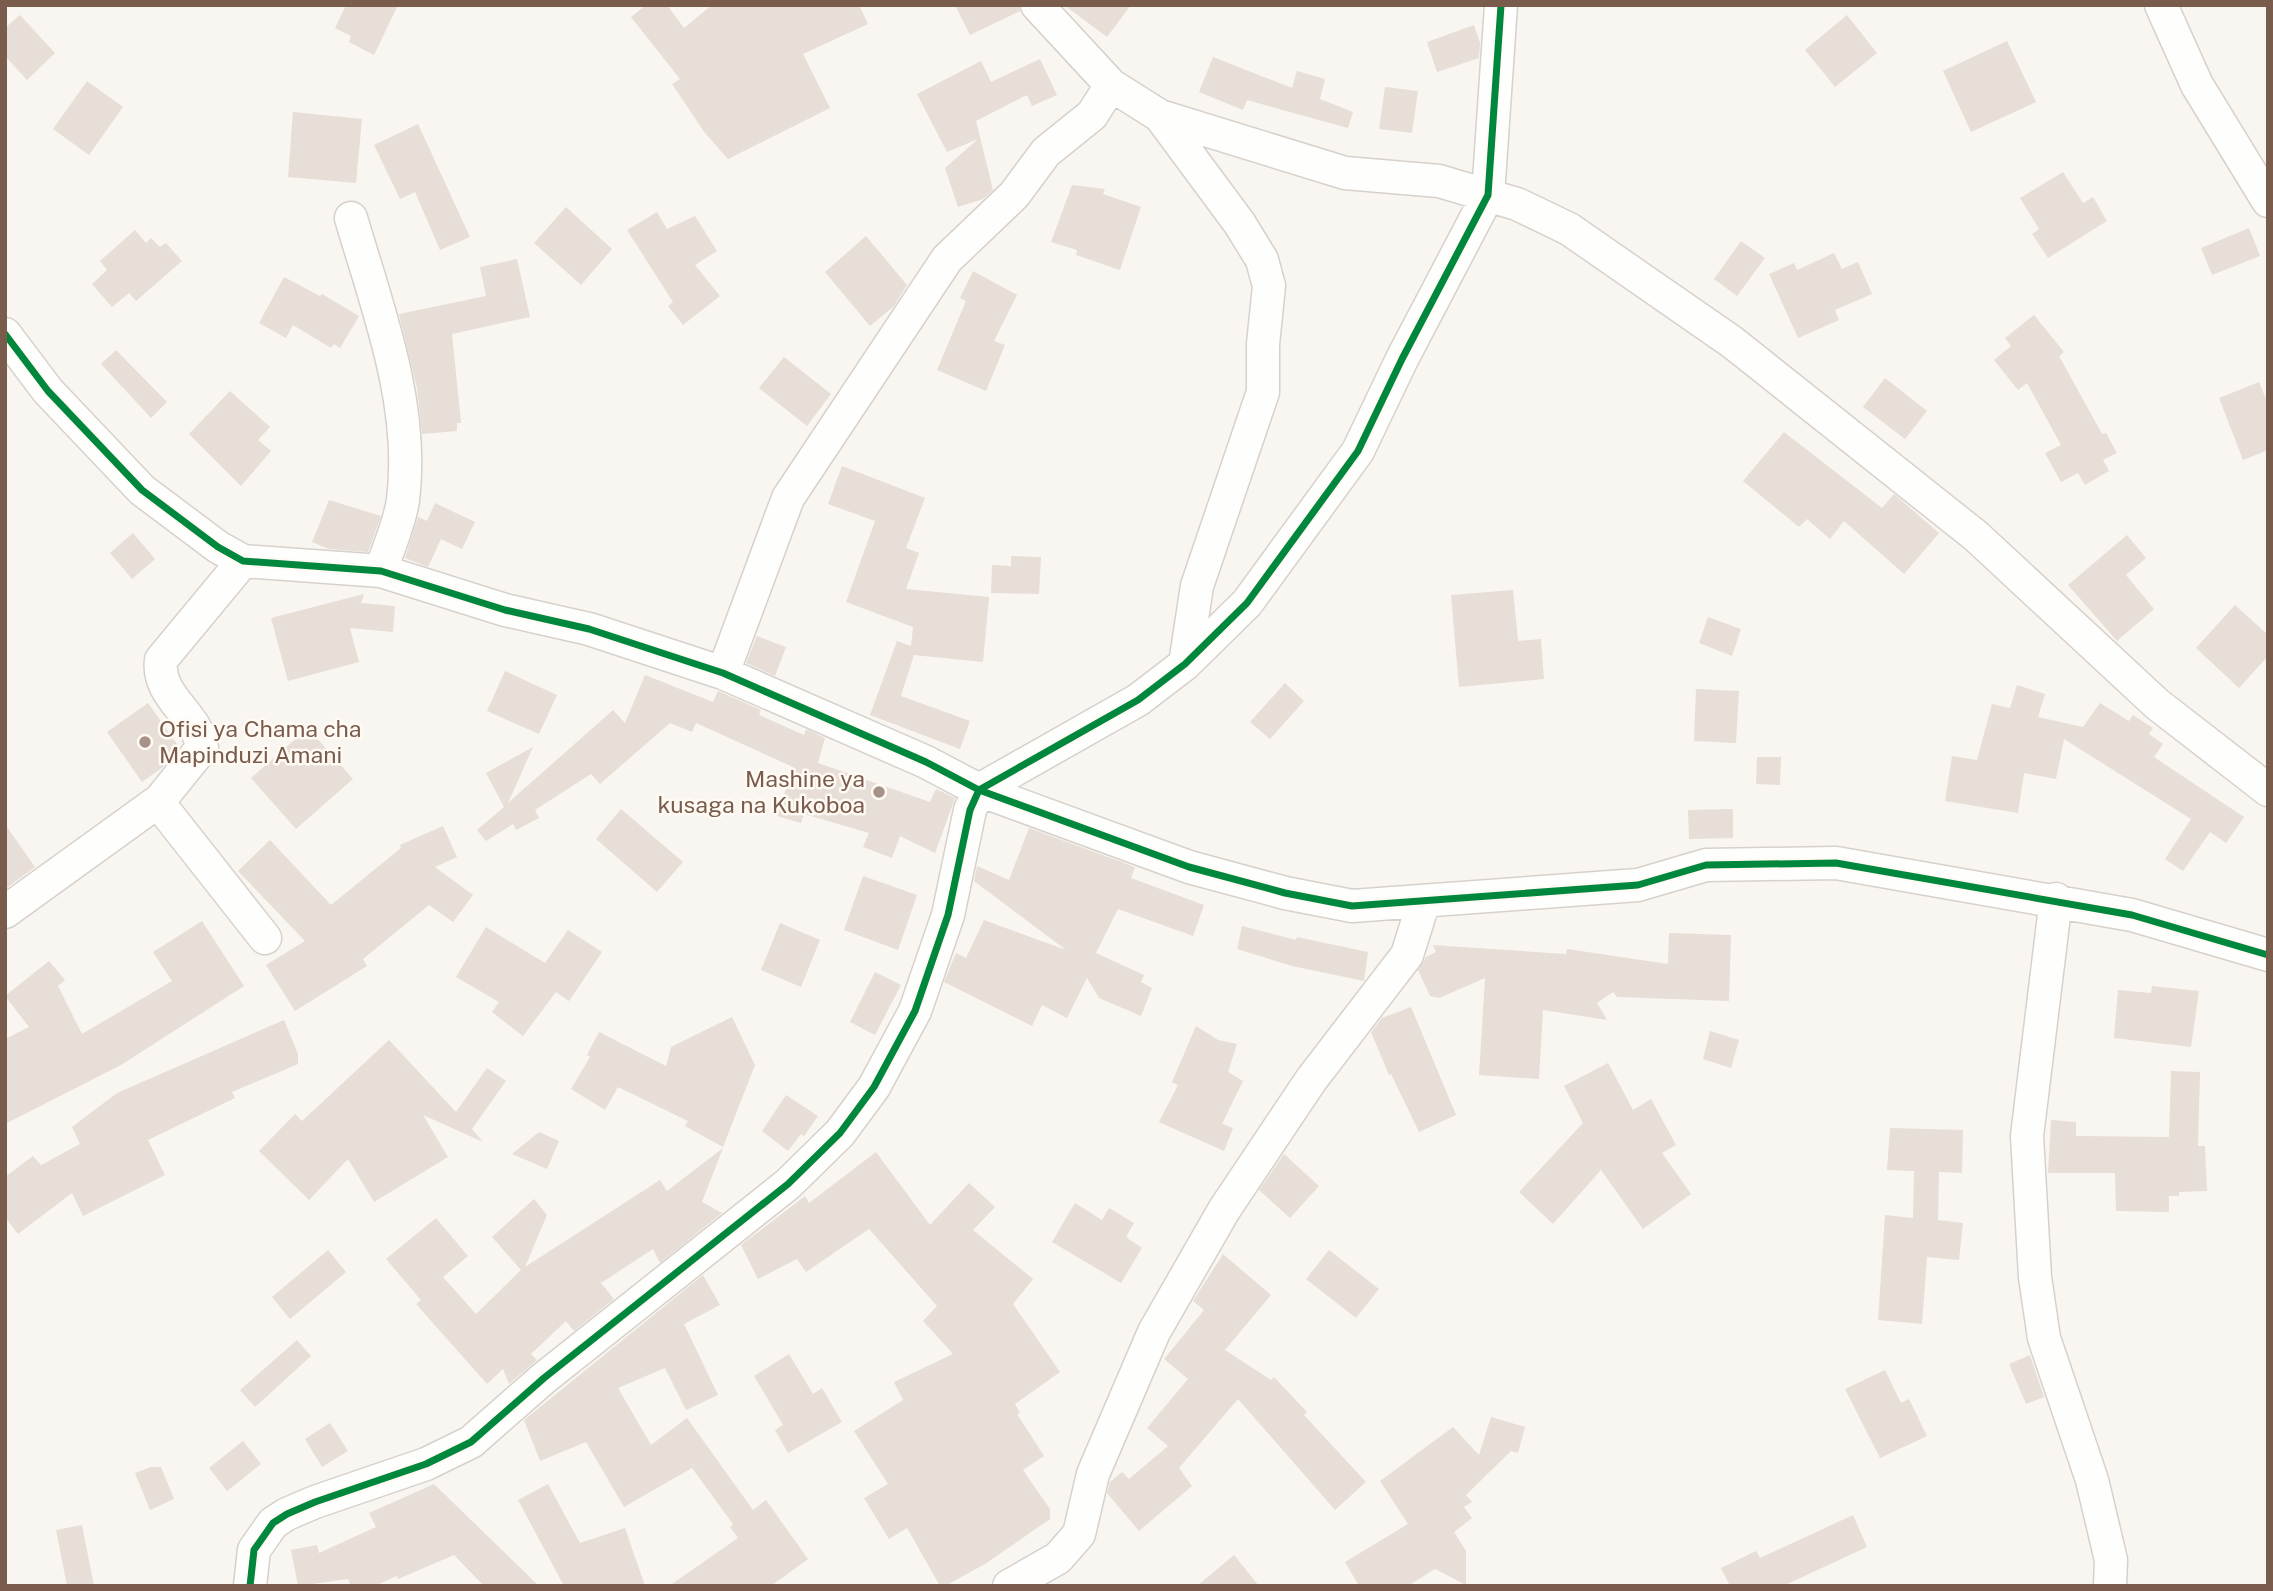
<svg xmlns="http://www.w3.org/2000/svg" width="2273" height="1591" viewBox="0 0 2273 1591" font-family="'Public Sans',sans-serif">
<rect width="100%" height="100%" fill="#f9f5f0"/>
<path fill="#e6ded7" d="M346,5H398L374,55L349,42L351,36L335,28Z
M646,5H667L684,28L712,5H859L868,24L803,54L830,108L728,159L705,133L672,84L680,79L631,17Z
M955,5H1019L1020,11L970,35Z
M1064,5H1131L1107,37Z
M20,15L55,53L27,80L5,56V28Z
M1847,15L1877,53L1835,87L1805,50Z
M1474,25L1480,43L1479,58L1437,72L1427,42Z
M2007,41L2036,102L1971,132L1943,71Z
M1213,57L1292,88L1297,71L1325,79L1320,99L1353,112L1348,128L1247,100L1243,110L1199,92Z
M1040,59L1057,95L1032,106L1027,95L976,121L993,190L983,199L958,207L945,168L978,139L947,152L917,94L981,61L991,82Z
M87,81L123,107L89,155L53,129Z
M1385,87L1418,91L1412,133L1379,129Z
M293,112L362,119L356,183L288,177Z
M418,124L470,237L440,250L415,192L400,199L374,145Z
M2063,172L2083,203L2093,197L2107,221L2048,258L2032,234L2039,229L2020,198Z
M1072,185L1105,189L1103,194L1141,207L1120,270L1076,255L1077,250L1051,242Z
M566,207L612,249L581,285L534,243Z
M657,212L667,229L695,216L717,251L695,265L720,296L683,325L668,306L673,302L627,230Z
M2249,228L2260,256L2212,275L2201,248Z
M135,230L146,243L151,238L160,247L166,243L182,261L136,301L129,293L112,307L92,284L107,270L100,261Z
M866,236L907,285L894,306L870,326L825,272Z
M1741,241L1765,258L1737,296L1714,279Z
M1834,253L1842,269L1858,262L1872,294L1835,310L1839,320L1798,338L1769,274L1794,263L1797,270Z
M517,259L530,317L452,334L461,423H457V431L422,434L417,388L399,314L486,296L480,267Z
M973,271L1017,295L994,341L1005,345L986,391L937,370L966,301L960,298Z
M284,277L320,296L322,294L359,316L340,348L334,344L331,348L293,325L286,338L259,323Z
M2034,315L2064,352L2059,356L2102,434L2106,433L2117,453L2103,460L2109,471L2085,485L2078,473L2061,482L2045,453L2061,445L2027,383L2018,390L1994,360L2011,346L2005,338Z
M116,350L167,402L151,418L101,364Z
M784,357L831,394L807,426L759,388Z
M1885,378L1927,411L1905,439L1863,407Z
M2259,382L2268,404V450L2243,460L2219,398Z
M230,391L270,427L258,440L271,451L241,486L189,434Z
M1784,432L1882,508L1894,494L1939,533L1904,574L1844,521L1830,539L1807,519L1799,527L1743,481Z
M842,466L925,498L906,548L919,553L906,589L989,597L983,662L914,655L901,696L970,721L960,749L870,715L897,641L911,646L913,627L846,602L875,521L828,504Z
M329,500L381,516L368,552L329,549L312,542Z
M435,503L475,522L462,549L441,539L428,567L405,558L418,517L427,521Z
M133,533L155,559L132,579L110,553Z
M2127,535L2146,558L2126,575L2154,609L2117,641L2068,585Z
M1011,556L1041,557L1039,594L991,593L992,565L1011,566Z
M1513,590L1518,641L1541,639L1544,679L1459,687L1451,595Z
M364,594L361,603L395,606L393,632L350,628L359,662L288,681L271,618Z
M2235,605L2268,635V656L2239,688L2196,648Z
M1708,617L1741,629L1732,656L1699,643Z
M757,636L786,647L775,676L746,663Z
M505,671L557,695L539,734L487,711Z
M645,675L713,702L718,691L761,710L759,715L804,735L806,729L825,738L818,763L930,802L936,789L955,798L935,853L900,836L892,858L863,847L869,833L804,814L801,823L777,816L793,767L696,723L692,732L670,723L600,784L591,774L535,810L539,818L516,830L513,824L486,841L477,830L504,807L486,773L533,747L508,803L613,710L625,723Z
M1285,683L1304,701L1270,739L1250,722Z
M2017,685L2045,694L2038,717L2083,727L2100,703L2129,721L2133,715L2153,728L2149,734L2163,744L2154,757L2244,817L2226,843L2210,832L2183,871L2165,859L2191,819L2064,739L2056,779L2024,773L2018,813L1945,801L1952,756L1977,760L1992,704L2010,708Z
M1696,689L1739,691L1736,743L1694,741Z
M148,703L179,747L163,767L142,782L107,732Z
M308,728L353,779L296,829L251,778Z
M1757,757H1781L1780,785L1756,784Z
M621,809L683,862L657,892L596,839Z
M1733,809V838L1689,839L1688,810Z
M5,824L35,867L5,889Z
M443,826L457,857L435,867L473,895L453,922L429,905L363,959L367,966L295,1011L266,965L305,941L238,871L270,840L331,905L401,848L400,845Z
M1029,828L1135,867L1131,878L1204,905L1193,936L1118,909L1096,953L1144,975L1141,982L1152,988L1141,1016L1099,998L1087,978L1067,1018L1042,1005L1032,1026L944,982L956,953L966,958L984,920L1066,950L974,881L977,866L1009,880Z
M863,876L917,895L898,950L844,930Z
M202,921L244,986L121,1065L5,1124V1039L29,1027L5,996L49,961L65,980L58,986L82,1034L172,981L153,952Z
M780,923L820,940L801,987L761,970Z
M1242,926L1296,940L1297,937L1368,952L1364,981L1292,966L1237,949Z
M486,927L545,963L568,930L602,952L569,1001L556,992L523,1036L492,1012L499,1002L456,977Z
M1669,933L1731,935L1729,1001L1617,997L1613,992L1597,1003L1607,1020L1543,1010L1539,1079L1479,1075L1485,978L1439,998L1430,996L1418,970L1426,957L1436,952L1433,945L1566,954L1567,949L1668,964Z
M875,972L901,985L875,1035L850,1022Z
M2152,986L2199,991L2191,1047L2114,1038L2118,990L2151,993Z
M1411,1007L1456,1115L1419,1132L1391,1074L1389,1075L1371,1032L1382,1018Z
M732,1017L755,1065L723,1147L685,1126L688,1121L618,1087L605,1110L571,1089L590,1057L587,1055L599,1032L666,1066L671,1047Z
M284,1020L298,1054V1064L232,1092L235,1098L148,1140L165,1175L83,1216L72,1193L18,1234L5,1217V1177L33,1156L41,1165L80,1144L72,1127L117,1093Z
M1196,1026L1218,1040L1237,1044L1228,1072L1243,1081L1222,1124L1233,1128L1224,1151L1159,1122L1178,1085L1172,1082Z
M1710,1031L1739,1040L1731,1068L1703,1059Z
M389,1040L456,1112L487,1068L506,1081L472,1129L483,1142L423,1115L448,1157L374,1202L348,1159L309,1200L259,1151L295,1114L302,1121Z
M1608,1063L1633,1110L1651,1099L1676,1145L1662,1153L1691,1194L1643,1229L1601,1170L1553,1224L1519,1192L1583,1123L1564,1086Z
M2171,1071L2200,1072L2198,1146H2205L2207,1191L2179,1192V1196H2169V1212L2116,1211L2115,1173H2048L2051,1120L2076,1122V1136L2169,1137Z
M786,1095L818,1116L804,1136L801,1134L788,1151L762,1131Z
M1890,1128L1963,1130L1962,1173L1939,1172L1938,1220L1963,1223L1959,1260L1927,1257L1922,1324L1878,1320L1885,1215L1913,1218L1914,1171L1887,1170Z
M539,1132L559,1141L547,1169L512,1154Z
M723,1148L702,1202L722,1213L660,1263L653,1249L601,1283L614,1299L574,1331L566,1321L531,1354L537,1360L509,1384L503,1369L487,1384L416,1304L421,1300L386,1259L436,1218L468,1256L443,1277L476,1314L521,1270L492,1237L534,1199L547,1215L525,1267L660,1180L667,1191Z
M876,1152L930,1225L969,1183L995,1207L973,1230L1033,1279L1013,1304L1060,1372L1015,1404L1020,1413L1017,1414L1044,1456L1023,1470L1050,1509V1519L985,1564L945,1586H940L907,1528L889,1539L864,1498L888,1484L854,1431L903,1400L894,1382L953,1354L923,1321L937,1306L869,1229L806,1272L797,1259L758,1279L741,1245L805,1196L809,1203Z
M1284,1154L1319,1186L1290,1218L1259,1190Z
M1075,1203L1102,1220L1109,1208L1134,1223L1126,1237L1142,1248L1121,1283L1052,1242Z
M328,1250L346,1272L290,1319L272,1297Z
M1329,1250L1379,1289L1356,1318L1306,1279Z
M1223,1254L1271,1295L1225,1350L1271,1380L1274,1377L1307,1412L1304,1415L1366,1482L1335,1510L1238,1399L1179,1468L1192,1486L1139,1531L1107,1493L1110,1482L1122,1472L1129,1479L1168,1446L1147,1428L1188,1379L1164,1359L1204,1310L1193,1301Z
M703,1275L720,1305L684,1324L718,1395L686,1410L665,1368L618,1388L651,1445L687,1418L753,1510L766,1500L808,1559L771,1586H669L738,1538L730,1527L733,1524L692,1468L624,1507L586,1442L540,1461L524,1420Z
M297,1340L311,1356L255,1407L240,1390Z
M789,1354L813,1394L822,1388L842,1422L788,1453L775,1430L783,1425L754,1376Z
M2030,1355L2044,1397L2026,1404L2009,1364Z
M1885,1370L1901,1403L1909,1399L1927,1436L1880,1458L1845,1389Z
M1491,1417L1525,1427L1518,1453L1511,1451L1466,1495L1472,1502L1464,1507L1472,1518L1454,1532L1466,1551V1585L1435,1569L1408,1586H1359L1345,1562L1408,1524L1380,1481L1453,1427L1479,1455Z
M330,1423L348,1451L322,1467L305,1439Z
M243,1441L261,1464L227,1491L209,1468Z
M151,1467H161L174,1499L150,1510L135,1473Z
M434,1484L539,1586H484L454,1555L398,1579L397,1576L374,1586H351L348,1579L298,1586L291,1550L317,1545L319,1553L376,1527L369,1513Z
M548,1484L580,1543L625,1528L645,1586H564L518,1500Z
M1853,1515L1867,1547L1783,1586H1730L1721,1568L1756,1551L1760,1558Z
M82,1525L94,1586H67L56,1530Z
M1234,1555L1259,1586H1197Z"/>
<g fill="none" stroke-linecap="round" stroke-linejoin="round">
<defs>
<path id="street" d="M1037,5L1111,85L1160,116L1345,173L1439,181L1517,204L1569,229L1732,342L1976,536L2157,704L2268,790
M2161,5L2197,85L2268,201
M1160,116L1240,224L1262,260L1269,286L1263,344V392L1197,586L1185,664
M351,218C377,307 415,404 403,500C400,523 388,548 381,571
M5,334L48,391L142,490L218,547L243,561L381,571L505,610L589,629L723,673L926,762L979,790L1189,867L1285,893L1352,906L1638,885L1706,865L1836,863L2132,915L2268,955
M243,561L161,660C156,697 199,715 202,748L160,800L165,811L265,938
M723,673L788,498L947,259L1014,195L1046,152L1092,115L1111,85
M2056,899L2027,1136L2035,1277L2044,1338L2092,1480L2111,1560L2110,1586
M5,912L160,800
M250,1586L254,1550L273,1523L287,1514L315,1502L426,1464L471,1442L544,1378L788,1184L840,1133L874,1087L915,1011L948,915L970,810L979,790L1138,700L1185,664L1247,603L1358,451L1402,359L1488,195L1501,5
M1009,1586L1058,1558L1079,1534L1093,1474L1154,1332L1224,1210L1311,1080L1407,955L1424,901"/>
</defs>
<use href="#street" stroke="#d7d1cb" stroke-width="35"/>
<use href="#street" stroke="#fefefd" stroke-width="32"/>
<defs>
<path id="cycleway" d="M5,334L48,391L142,490L218,547L243,561L381,571L505,610L589,629L723,673L926,762L979,790L1189,867L1285,893L1352,906L1638,885L1706,865L1836,863L2132,915L2268,955
M250,1586L254,1550L273,1523L287,1514L315,1502L426,1464L471,1442L544,1378L788,1184L840,1133L874,1087L915,1011L948,915L970,810L979,790L1138,700L1185,664L1247,603L1358,451L1402,359L1488,195L1501,5"/>
</defs>
<use href="#cycleway" stroke="#fffaf3" stroke-width="11"/>
<use href="#cycleway" stroke="#00873e" stroke-width="7"/>
</g>
<g fill="#a69286" stroke="#fffaf3" stroke-width="2.5">
<circle cx="145" cy="742" r="7"/>
<circle cx="879" cy="792" r="7"/>
</g>
<g text-anchor="middle" stroke-width="5" stroke-linejoin="round" paint-order="stroke">
<g font-size="23" fill="#7a5c4d" stroke="#fffaf3" text-anchor="start">
<text x="159" y="737">Ofisi ya Chama cha<tspan x="159" dy="26">Mapinduzi Amani</tspan></text>
<text x="865" y="787" text-anchor="end">Mashine ya<tspan x="865" dy="26">kusaga na Kukoboa</tspan></text>
</g>
</g>
<rect width="2273" height="1591" fill="none" stroke="#7a5c4d" stroke-width="14"/>
</svg>
